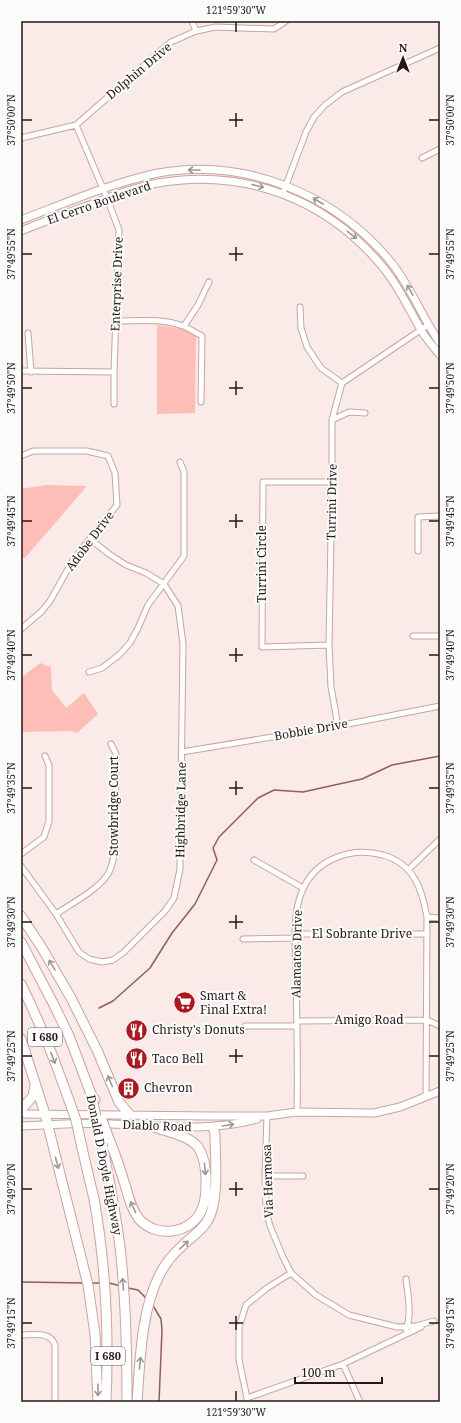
<svg xmlns="http://www.w3.org/2000/svg" width="461" height="1423" viewBox="0 0 461 1423" font-family="'Noto Serif',serif">
<rect width="100%" height="100%" fill="#faeae8"/>
<path fill="#febeb8" d="M157,325L185,329L196,336L195,413L157,414Z
M46,485L87,486L25,558H21V489Z
M40,663L51,667L52,690L66,708L84,693L98,714L77,733L70,731L21,732V678Z"/>
<g fill="none" stroke-linecap="round" stroke-linejoin="round">
<path stroke="#905f5b" stroke-width="1.5" d="M99,1008L113,1001L150,968L172,933L195,904L217,860L213,848L219,837L258,798L274,790L303,792L330,786L362,779L392,765L440,756
M21,1282L85,1283
M91,1283H101
M109,1283L121,1286
M128,1288L138,1290L147,1299
M152,1304L161,1319L162,1330L159,1402"/>
<defs>
<path id="street" d="M192,21L196,31
M76,125L107,198L119,230L114,372V404
M21,138L76,125L171,42L196,31L216,27L274,29L286,21
M422,158L440,149
M283,193L306,132L314,117L325,105L342,92L440,48
M300,307L301,328L307,347L321,368L342,383
M115,321C137,321 162,318 183,326C189,328 196,333 202,336L201,402
M184,326L198,305L209,282
M28,333L31,372
M21,371L114,372
M332,420L349,412L365,413
M21,456L33,451H87L108,456L115,473L117,505L73,560L50,601L41,612L21,629
M418,551V517L440,516
M413,636H440
M329,645L262,647L263,482H332
M89,672L102,668L119,655L130,643L138,628L148,605L184,556V472L180,462
M338,726L331,687L329,645L332,482V420L342,383L428,325
M182,752L338,726L440,706
M21,854L44,837L49,821V765L45,756
M254,860L303,888
M21,866L56,914L79,952L89,959L102,962L113,960L123,953L165,911L174,898L180,869L183,644L178,606L164,584L146,573L126,565L109,554L90,539
M408,870L440,839
M56,914C72,903 98,890 108,874C113,866 114,856 115,847L116,754L111,744
M427,917L440,918
M296,934H427
M243,939L296,938
M297,1021L427,1020L440,1026
M245,1026H297
M297,1112C298,1067 297,1021 296,976C296,948 291,915 303,889C317,858 352,847 383,855C414,864 422,889 427,917L426,1097
M267,1116L265,1176L266,1210L270,1226L283,1257L291,1273L316,1295L349,1315L397,1327L416,1326L434,1321
M265,1176H303
M406,1330C412,1314 408,1295 406,1279
M21,1335C33,1335 52,1331 55,1346V1402
M343,1364L360,1402
M247,1398L343,1364L421,1327
M247,1402V1398L239,1360V1327L246,1305L267,1288L291,1273"/>
<path id="secondary" d="M21,220C66,203 111,183 158,173C244,157 335,194 390,261C411,286 421,316 440,343
M21,231C45,221 70,212 95,203C115,195 136,187 158,183C245,168 326,199 382,266C399,286 407,306 420,328C425,338 433,346 440,355
M21,1114L212,1116H267L297,1112L374,1113L400,1107L440,1091
M21,1126C51,1125 82,1122 112,1124C162,1126 208,1132 257,1119"/>
<path id="highway" d="M21,916L42,948L71,998L97,1050L119,1102L129,1114
M21,942L54,1005L69,1036L91,1094L95,1100
M21,984C38,1019 53,1055 66,1092
M21,1039L45,1114L88,1285L95,1334L98,1402
M21,1110L33,1096L35,1086
M109,1139C116,1155 121,1172 126,1188C129,1199 132,1210 139,1219C157,1239 192,1234 202,1209C207,1199 206,1187 206,1176C205,1166 204,1156 198,1147C188,1135 168,1132 154,1127
M82,1148C86,1165 90,1182 94,1199C106,1266 109,1334 106,1402
M103,1148C109,1181 116,1214 120,1247C126,1299 127,1350 127,1402
M137,1402C140,1362 141,1310 160,1274C165,1264 173,1254 182,1246C190,1238 200,1232 206,1223C220,1204 215,1157 215,1134L213,1127"/>
</defs>
<use href="#street" stroke="#c9a4a0" stroke-width="7"/>
<use href="#secondary" stroke="#c9a4a0" stroke-width="9"/>
<use href="#highway" stroke="#c9a4a0" stroke-width="11"/>
<use href="#street" stroke="#fff" stroke-width="5"/>
<use href="#secondary" stroke="#fff" stroke-width="7"/>
<use href="#highway" stroke="#fff" stroke-width="9"/>
<defs>
<path id="highway-bridge" d="M66,1092L76,1120L82,1148
M91,1094L103,1148
M102,1120L109,1139"/>
</defs>
<use href="#highway-bridge" stroke="#c9a4a0" stroke-width="11" stroke-linecap="butt"/>
<use href="#highway-bridge" stroke="#fff" stroke-width="9"/>
</g>
<defs><path id="oneway-shaft" d="M-6 0H5M1.5-3L5.5 0L1.5 3" fill="none" stroke-width="1.6" stroke-linecap="round" stroke-linejoin="round"/></defs>
<g stroke="#9d9796">
<use href="#oneway-shaft" transform="translate(194 170) rotate(180)"/>
<use href="#oneway-shaft" transform="translate(258 186) rotate(14)"/>
<use href="#oneway-shaft" transform="translate(318 201) rotate(-150)"/>
<use href="#oneway-shaft" transform="translate(352 235) rotate(37)"/>
<use href="#oneway-shaft" transform="translate(410 290) rotate(-119)"/>
<use href="#oneway-shaft" transform="translate(52 965) rotate(-121)"/>
<use href="#oneway-shaft" transform="translate(53 1058) rotate(69)"/>
<use href="#oneway-shaft" transform="translate(110 1081) rotate(-113)"/>
<use href="#oneway-shaft" transform="translate(228 1125) rotate(-9)"/>
<use href="#oneway-shaft" transform="translate(57 1163) rotate(75)"/>
<use href="#oneway-shaft" transform="translate(205 1169) rotate(85)"/>
<use href="#oneway-shaft" transform="translate(133 1207) rotate(-115)"/>
<use href="#oneway-shaft" transform="translate(184 1245) rotate(-42)"/>
<use href="#oneway-shaft" transform="translate(123 1284) rotate(-95)"/>
<use href="#oneway-shaft" transform="translate(140 1363) rotate(-85)"/>
<use href="#oneway-shaft" transform="translate(98 1390) rotate(90)"/>
</g>
<path fill="none" stroke="#251716" stroke-width="1.5" d="M236,22V32M236,113V127M22,120H32M229,120H243M429,120H439M236,247V261M22,254H32M229,254H243M429,254H439M236,381V395M22,388H32M229,388H243M429,388H439M236,514V528M22,521H32M229,521H243M429,521H439M236,648V662M22,655H32M229,655H243M429,655H439M236,781V795M22,788H32M229,788H243M429,788H439M236,915V929M22,922H32M229,922H243M429,922H439M236,1049V1063M22,1056H32M229,1056H243M429,1056H439M236,1182V1196M22,1189H32M229,1189H243M429,1189H439M236,1316V1330M22,1323H32M229,1323H243M429,1323H439M236,1391V1401"/>
<defs>
<symbol id="supermarket-disc" viewBox="-11 -11 22 22"><circle r="9.5" fill="#ac1822" stroke="#fbfbfb"/><path d="M-6-5.5h2.5l.6 2H6L4.5 2H-2.5L-4.4-4H-6ZM-1.5 3.2a1.3 1.3 0 1 0 .1 0ZM3 3.2a1.3 1.3 0 1 0 .1 0Z" fill="#fff"/></symbol>
<symbol id="restaurant-disc" viewBox="-11 -11 22 22"><circle r="9.5" fill="#ac1822" stroke="#fbfbfb"/><path d="M-5-6h1v4h1v-4h1v4h1v-4h1v5L-1.5 .5V6h-2V.5L-5-1ZM5-6V6H3V1.5H1.5Q1.5-4 5-6Z" fill="#fff"/></symbol>
<symbol id="building-disc" viewBox="-11 -11 22 22"><circle r="9.5" fill="#ac1822" stroke="#fbfbfb"/><path d="M-4-6H4V6H1V3H-1V6H-4ZM-2.5-4.3h1.7v1.8h-1.7ZM.8-4.3h1.7v1.8H.8ZM-2.5-1h1.7V.8h-1.7ZM.8-1h1.7V.8H.8Z" fill="#fff"/></symbol>
</defs>
<g fill-rule="evenodd">
<use href="#supermarket-disc" x="172" y="990" width="25" height="25"/>
<use href="#restaurant-disc" x="124" y="1018" width="25" height="25"/>
<use href="#restaurant-disc" x="124" y="1046" width="25" height="25"/>
<use href="#building-disc" x="116" y="1076" width="25" height="25"/>
</g>
<g text-anchor="middle" stroke-width="4" stroke-linejoin="round" paint-order="stroke">
<g fill="#fbfbfb" stroke="#655b5b" stroke-width="1">
<rect x="28" y="1028" width="34" height="18" rx="3"/>
<rect x="91" y="1347" width="34" height="18" rx="3"/>
</g>
<g font-size="11" font-weight="bold" fill="#251716">
<text x="45" y="1041">I 680</text>
<text x="108" y="1360">I 680</text>
</g>
<g font-size="12" fill="#251716" stroke="#fbfbfb">
<text transform="translate(139 71) rotate(-40)" y="4">Dolphin Drive</text>
<text transform="translate(99 203) rotate(-19)" y="4">El Cerro Boulevard</text>
<text transform="translate(117 284) rotate(-88)" y="4">Enterprise Drive</text>
<text transform="translate(332 502) rotate(-89)" y="4">Turrini Drive</text>
<text transform="translate(90 541) rotate(-53)" y="4">Adobe Drive</text>
<text transform="translate(262 564) rotate(-90)" y="4">Turrini Circle</text>
<text transform="translate(311 730) rotate(-10)" y="4">Bobbie Drive</text>
<text transform="translate(114 806) rotate(-90)" y="4">Stowbridge Court</text>
<text transform="translate(181 810) rotate(-89)" y="4">Highbridge Lane</text>
<text x="362" y="938">El Sobrante Drive</text>
<text transform="translate(297 954) rotate(-89)" y="4">Alamatos Drive</text>
<text x="369" y="1024">Amigo Road</text>
<text transform="translate(157 1126) rotate(2)" y="4">Diablo Road</text>
<text transform="translate(104 1165) rotate(79)" y="4">Donald D Doyle Highway</text>
<text transform="translate(268 1181) rotate(-92)" y="4">Via Hermosa</text>
</g>
<g font-size="12" fill="#251716" stroke="#fbfbfb" text-anchor="start">
<text x="200" y="1000">Smart &amp;<tspan x="200" dy="14">Final Extra!</tspan></text>
<text x="152" y="1034">Christy's Donuts</text>
<text x="152" y="1063">Taco Bell</text>
<text x="144" y="1092">Chevron</text>
</g>
</g>
<rect width="461" height="1423" fill="none" stroke="#fbfbfb" stroke-width="44"/>
<g transform="translate(403 58)" stroke="#fbfbfb" stroke-width="3" paint-order="stroke">
<path d="M0-3L7 15L0 10L-7 15Z" fill="#251716"/>
<text y="-6" font-size="11" font-weight="bold" text-anchor="middle" fill="#251716">N</text>
</g>
<path d="M295 1377v6h87v-6" fill="none" stroke="#251716" stroke-width="2"/>
<text x="301" y="1377" font-size="12" fill="#251716" stroke="#fbfbfb" stroke-width="3" paint-order="stroke">100 m</text>
<rect x="22" y="22" width="417" height="1379" fill="none" stroke="#251716" stroke-width="1.5"/>
<g font-size="10" text-anchor="middle" fill="#251716">
<text x="236" y="14">121°59'30"W</text>
<text transform="translate(11 120) rotate(-90)" y="4">37°50'00"N</text>
<text transform="translate(450 120) rotate(-90)" y="4">37°50'00"N</text>
<text transform="translate(11 254) rotate(-90)" y="4">37°49'55"N</text>
<text transform="translate(450 254) rotate(-90)" y="4">37°49'55"N</text>
<text transform="translate(11 388) rotate(-90)" y="4">37°49'50"N</text>
<text transform="translate(450 388) rotate(-90)" y="4">37°49'50"N</text>
<text transform="translate(11 521) rotate(-90)" y="4">37°49'45"N</text>
<text transform="translate(450 521) rotate(-90)" y="4">37°49'45"N</text>
<text transform="translate(11 655) rotate(-90)" y="4">37°49'40"N</text>
<text transform="translate(450 655) rotate(-90)" y="4">37°49'40"N</text>
<text transform="translate(11 788) rotate(-90)" y="4">37°49'35"N</text>
<text transform="translate(450 788) rotate(-90)" y="4">37°49'35"N</text>
<text transform="translate(11 922) rotate(-90)" y="4">37°49'30"N</text>
<text transform="translate(450 922) rotate(-90)" y="4">37°49'30"N</text>
<text transform="translate(11 1056) rotate(-90)" y="4">37°49'25"N</text>
<text transform="translate(450 1056) rotate(-90)" y="4">37°49'25"N</text>
<text transform="translate(11 1189) rotate(-90)" y="4">37°49'20"N</text>
<text transform="translate(450 1189) rotate(-90)" y="4">37°49'20"N</text>
<text transform="translate(11 1323) rotate(-90)" y="4">37°49'15"N</text>
<text transform="translate(450 1323) rotate(-90)" y="4">37°49'15"N</text>
<text x="236" y="1416">121°59'30"W</text>
</g>
</svg>
